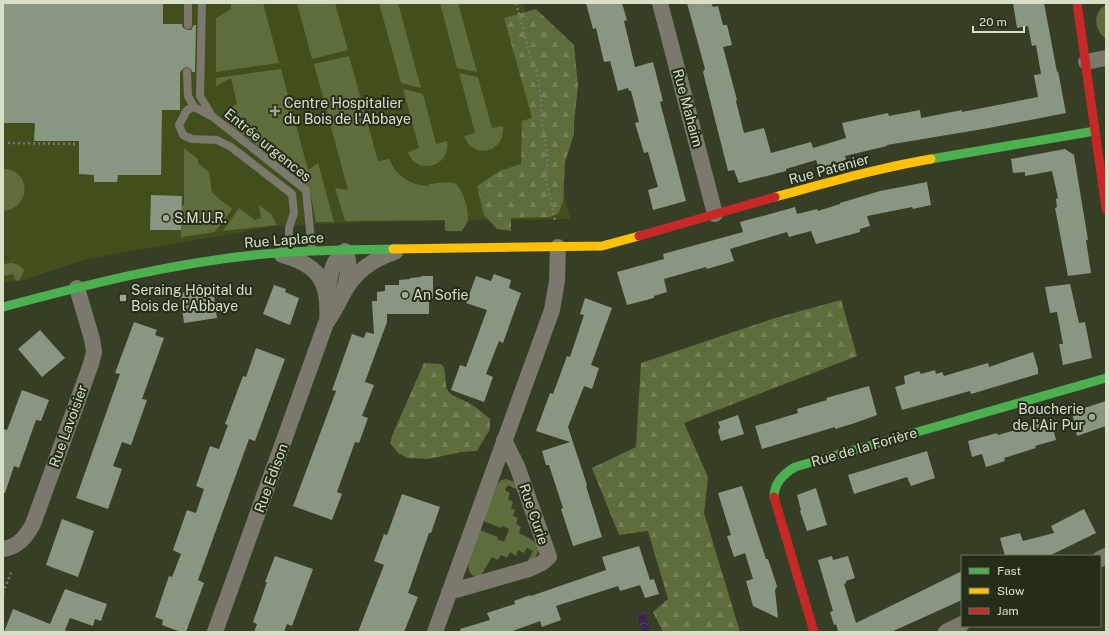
<svg xmlns="http://www.w3.org/2000/svg" width="1109" height="635" viewBox="0 0 1109 635" font-family="'Public Sans',sans-serif">
<defs>
<pattern id="forest-firs" width="22" height="20" patternUnits="userSpaceOnUse"><rect width="22" height="20" fill="#5d6d3c"/><path d="M5 1l3.5 6h-7zM16 11l3.5 6h-7z" fill="#748257"/></pattern>
<pattern id="water-waves" width="16" height="10" patternUnits="userSpaceOnUse"><rect width="16" height="10" fill="#39254f"/><path d="M0 5q4-4 8 0t8 0" fill="none" stroke="#554467"/></pattern>
</defs>
<rect width="100%" height="100%" fill="#373e26"/>
<path fill="#414f1d" d="M3,3H523L570,219L368,222L275,226L87,259L23,280L3,282Z"/>
<path fill="#5d6d3c" d="M231,3H263L279,63L216,72V18L231,9Z
M297,3H335L348,50L312,59Z
M379,3H398L421,88L401,83Z
M440,3H458L477,72L457,68Z
M1106,5V39C1094,31 1092,12 1106,5Z
M349,56L378,161L389,159C396,176 410,185 428,186L429,184C437,184 446,181 454,183C463,187 469,211 468,220C467,224 464,227 462,231H447L445,230V220L345,221L335,188L348,190L314,64Z
M281,69L308,170L318,163L334,222H316L310,191L303,180L234,128L225,119L230,115L227,109L237,104L231,78L216,86V78Z
M459,73L478,77L492,128L503,126C506,152 474,161 464,136L475,133Z
M403,89L423,94L436,144L447,141C452,167 415,176 408,152L419,148Z
M184,148L198,159V163L209,172L212,193L232,209L215,232L181,237L182,205H184Z
M3,169C30,168 33,207 4,211H3Z
M259,205L271,214L277,225L223,231L239,208L255,220L261,218Z
M12,263L19,265L24,270L23,274L19,281L16,280L13,274L3,276V264Z
M506,479L515,482L520,491L508,485L505,490L510,493L508,499L513,502L511,508L515,510L513,516L518,518L516,524L521,527L519,533C527,537 543,543 537,554C535,559 532,560 527,562L533,551L527,548L524,553L518,550L516,556L510,552L507,558L501,555L498,560L492,557L480,577C456,577 476,541 480,530L498,537L497,539L504,542L509,529L502,526L501,528L483,521L496,486L501,480Z"/>
<path fill="url(#forest-firs)" d="M536,9L574,45L578,86L574,123V134L565,162L563,202L558,214L550,217L511,218V231L497,229L484,215L477,186L500,171L521,164L522,121L532,118L504,18Z
M841,300L857,356L684,423L708,477L704,513L740,632H663L653,612L668,599L648,531L619,535L592,468L636,447L641,363L775,318Z
M424,363L441,364C449,372 442,385 450,393C454,397 462,399 467,402C475,406 483,413 490,419V429L477,451L461,452L429,459L407,458L398,453L390,443L394,431Z"/>
<path fill="url(#water-waves)" d="M645,612L650,632H642L637,614Z"/>
<path fill="#899681" d="M3,3H163V24H182L183,28L188,30H191L194,25H196L195,72H192L191,69L187,67L184,68L180,72V110H162L161,175H118L117,182H94V175L79,174V141H34L35,123H3Z
M586,3H622L627,20L624,21L635,67L653,62L663,101L660,102L686,201L653,210L648,190L658,187L648,152L644,153L635,123L639,122L631,91H629L628,88L618,91L610,61L604,62L596,28L593,29Z
M687,3H711L713,7L718,6L723,25H727L732,45L723,47L737,100L736,101L744,133L764,128L771,153L811,142L813,148L846,138L842,123L888,113L889,116L920,110L921,118L962,110V112L1038,97L1034,75L1041,74L1036,45L1032,46L1028,26L1017,28L1013,3H1044L1057,72L1058,71L1066,113L989,128L887,145V146L845,156L846,160L819,168L816,160L786,169V171L739,183L734,170L728,171L703,72L705,69Z
M1065,149L1074,155L1088,240H1086L1091,273L1068,276L1055,208L1057,207L1056,199L1058,198L1052,171L1025,176V172L1013,173L1011,159Z
M927,182L931,205L913,209L912,207L867,216L870,226L860,229V232L816,244L811,231L789,237L787,232L730,249L734,261L707,269L706,267L664,279L667,292L654,296V298L627,305L617,272L664,259L663,254L743,232L740,222L770,214L795,207L797,214L817,209L818,211L840,204V203L880,191Z
M151,195L182,196L181,230H150Z
M494,274L511,280L509,288L521,293L503,343L499,341L486,374L493,377L484,402L451,390L460,365L466,367L487,310L466,303L476,276L491,281Z
M421,276H433V298L429,299V314H387V322L365,382L374,385L362,416L368,418L359,443L355,442L337,492L342,494L332,520L293,506L336,391L332,390L352,334L364,338L366,332L374,334L372,301H377V292L385,291V285H399V280L410,279V278L421,277Z
M1070,284L1079,323L1085,322L1092,358L1063,365L1059,344H1063L1057,312L1050,313L1045,287Z
M274,285L286,289L285,292L299,298L290,325L263,314Z
M213,289L217,318L184,323L180,293Z
M585,298L612,308L591,365L599,368L592,389L584,386L568,427L587,485L586,486L602,537L573,546L561,509L563,508L549,465H546L542,451L570,442L536,431L550,393L553,394L567,356L570,357L584,315L580,314Z
M134,322L157,330L155,335L164,338L142,399L147,400L131,445L122,442L113,466L122,469L108,509L76,498L120,374L115,373Z
M40,330L65,358L42,377L18,349Z
M256,348L285,359L255,441L249,439L198,580L204,583L186,632H181L162,625L163,620L155,617L169,576L172,577L181,554L173,550L187,510L196,513L204,489L196,486L210,446L219,449L228,425L225,424L243,376L246,377Z
M1033,352L1038,369V374L971,394L970,391L902,410L895,387L905,384L904,376L919,371L921,374L935,370L936,374L942,372L944,376L988,363L989,367Z
M869,386L877,415L855,423L835,429V427L762,449L755,426L798,413L797,409L827,400L826,398Z
M22,390L49,400L41,421L36,420L19,468L14,466L5,493H3V429L7,430L9,425Z
M1106,401V426L1077,436L1072,412Z
M738,415L744,434L721,441L718,431L720,427L718,422Z
M1051,420L1056,440L1035,446L1036,448L1004,458L1005,461L986,467L982,454L972,457L968,441L997,433L998,435Z
M927,451L935,478L911,486L907,477L854,494L848,475Z
M742,486L766,559H768L777,586L775,590L778,618L753,606L746,581L753,579L745,553L734,557L727,536L731,535L718,493Z
M816,488L827,525L807,531L800,511L801,510L797,495Z
M402,494L440,507L431,533H429L408,593L418,597L404,632H358L384,565L374,561L384,534L387,535Z
M1084,509L1096,533L1049,556H1005L1000,538L1020,533L1023,541L1054,533L1051,526Z
M62,519L94,531L78,577L46,565Z
M639,546L650,580L654,579L659,594L645,598L640,585L620,591L618,586L556,606L561,620L542,627L540,621L510,632H461L460,629L490,620L487,613L515,604L514,601L530,595L531,596L606,570L602,557Z
M275,556L313,569L292,626L287,624L284,632H254L257,624L253,622L267,582H265Z
M832,556L833,560L848,556L855,578L846,581V583L844,584L856,623L962,571V600L891,632H836L838,631L836,624L834,625L830,612L833,611L818,560Z
M65,589L107,604L101,621L95,619L93,626L70,618L65,630L68,632H4L13,609L50,624Z"/>
<g fill="none" stroke-linecap="round" stroke-linejoin="round">
<path stroke="#78776a" stroke-width="2.5" stroke-dasharray="2 3" stroke-linecap="butt" d="M516,3L529,52L537,73L541,99L542,123L548,159L545,176L555,221
M8,143L77,144
M3,593L12,570"/>
<path stroke="#7b786c" stroke-width="8" d="M202,3L200,96L212,116
M188,25V3
M187,72L188,96L194,107L213,117L306,190L312,251
M194,107L187,110L179,125L183,135L192,139L217,140L231,147L292,194L294,213L289,228V252"/>
<path stroke="#7b786c" stroke-width="16" d="M660,3L715,214
M1086,62L1106,58
M282,255C320,265 330,283 327,322
M327,295C329,280 331,260 345,251C351,263 348,276 344,289
M3,549C18,547 26,537 33,524L91,364L94,352L92,339L77,288
M1100,559L1106,556
M449,592L529,569L542,563L549,557L517,466L504,440
M215,632L326,323C333,314 338,304 343,294C354,273 373,259 395,252
M435,632L552,310L557,281L558,247
M946,632L962,624"/>
<path stroke="#4caf50" stroke-width="9" d="M931,159L1095,131
M3,307C89,284 176,262 265,254C307,250 350,250 393,249
M774,497C774,483 783,474 795,467L1106,378"/>
<path stroke="#ffc107" stroke-width="9" d="M775,197C827,183 878,168 931,159
M393,249L602,246L639,236"/>
<path stroke="#c62828" stroke-width="9" d="M1077,3L1106,209
M639,236L775,197
M774,497L814,632"/>
</g>
<g fill="#9fa78f" stroke="#252c18" stroke-width="1.5">
<path d="M273 105h4v4h4v4h-4v4h-4v-4h-4v-4h4z"/>
<circle cx="166" cy="218" r="4"/>
<circle cx="405" cy="295" r="4"/>
<rect x="119" y="294" width="8" height="8" rx="2"/>
<circle cx="1092" cy="417" r="4"/>
</g>
<g text-anchor="middle" stroke-width="4" stroke-linejoin="round" paint-order="stroke">
<g font-size="14" fill="#d7e0c7" stroke="#252c18" text-anchor="start">
<text x="284" y="108">Centre Hospitalier<tspan x="284" dy="16">du Bois de l'Abbaye</tspan></text>
<text x="174" y="223">S.M.U.R.</text>
<text x="131" y="295">Seraing Hôpital du<tspan x="131" dy="16">Bois de l'Abbaye</tspan></text>
<text x="413" y="300">An Sofie</text>
<text x="1084" y="414" text-anchor="end">Boucherie<tspan x="1084" dy="16">de l'Air Pur</tspan></text>
</g>
<g font-size="14" fill="#d7e0c7" stroke="#252c18">
<text transform="translate(688 108) rotate(75)" y="5">Rue Mahaim</text>
<text transform="translate(268 145) rotate(39)" y="5">Entrée urgences</text>
<text transform="translate(829 169) rotate(-15)" y="5">Rue Patenier</text>
<text transform="translate(284 240) rotate(-4)" y="5">Rue Laplace</text>
<text transform="translate(68 426) rotate(-70)" y="5">Rue Lavoisier</text>
<text transform="translate(864 447) rotate(-16)" y="5">Rue de la Forière</text>
<text transform="translate(271 478) rotate(-70)" y="5">Rue Edison</text>
<text transform="translate(534 514) rotate(71)" y="5">Rue Curie</text>
</g>
</g>
<rect width="1109" height="635" fill="none" stroke="#d7e0c7" stroke-width="8"/>
<rect x="961" y="555" width="140" height="72" fill="#252c18" stroke="#6c745e"/>
<rect x="969" y="568" width="20" height="6" fill="#4caf50" stroke="#6c745e"/>
<text x="997" y="575" font-size="12" fill="#d7e0c7">Fast</text>
<rect x="969" y="588" width="20" height="6" fill="#ffc107" stroke="#6c745e"/>
<text x="997" y="595" font-size="12" fill="#d7e0c7">Slow</text>
<rect x="969" y="608" width="20" height="6" fill="#c62828" stroke="#6c745e"/>
<text x="997" y="615" font-size="12" fill="#d7e0c7">Jam</text>
<path d="M973 26v6h51v-6" fill="none" stroke="#d7e0c7" stroke-width="2"/>
<text x="979" y="26" font-size="12" fill="#d7e0c7" stroke="#252c18" stroke-width="3" paint-order="stroke">20 m</text>
</svg>
